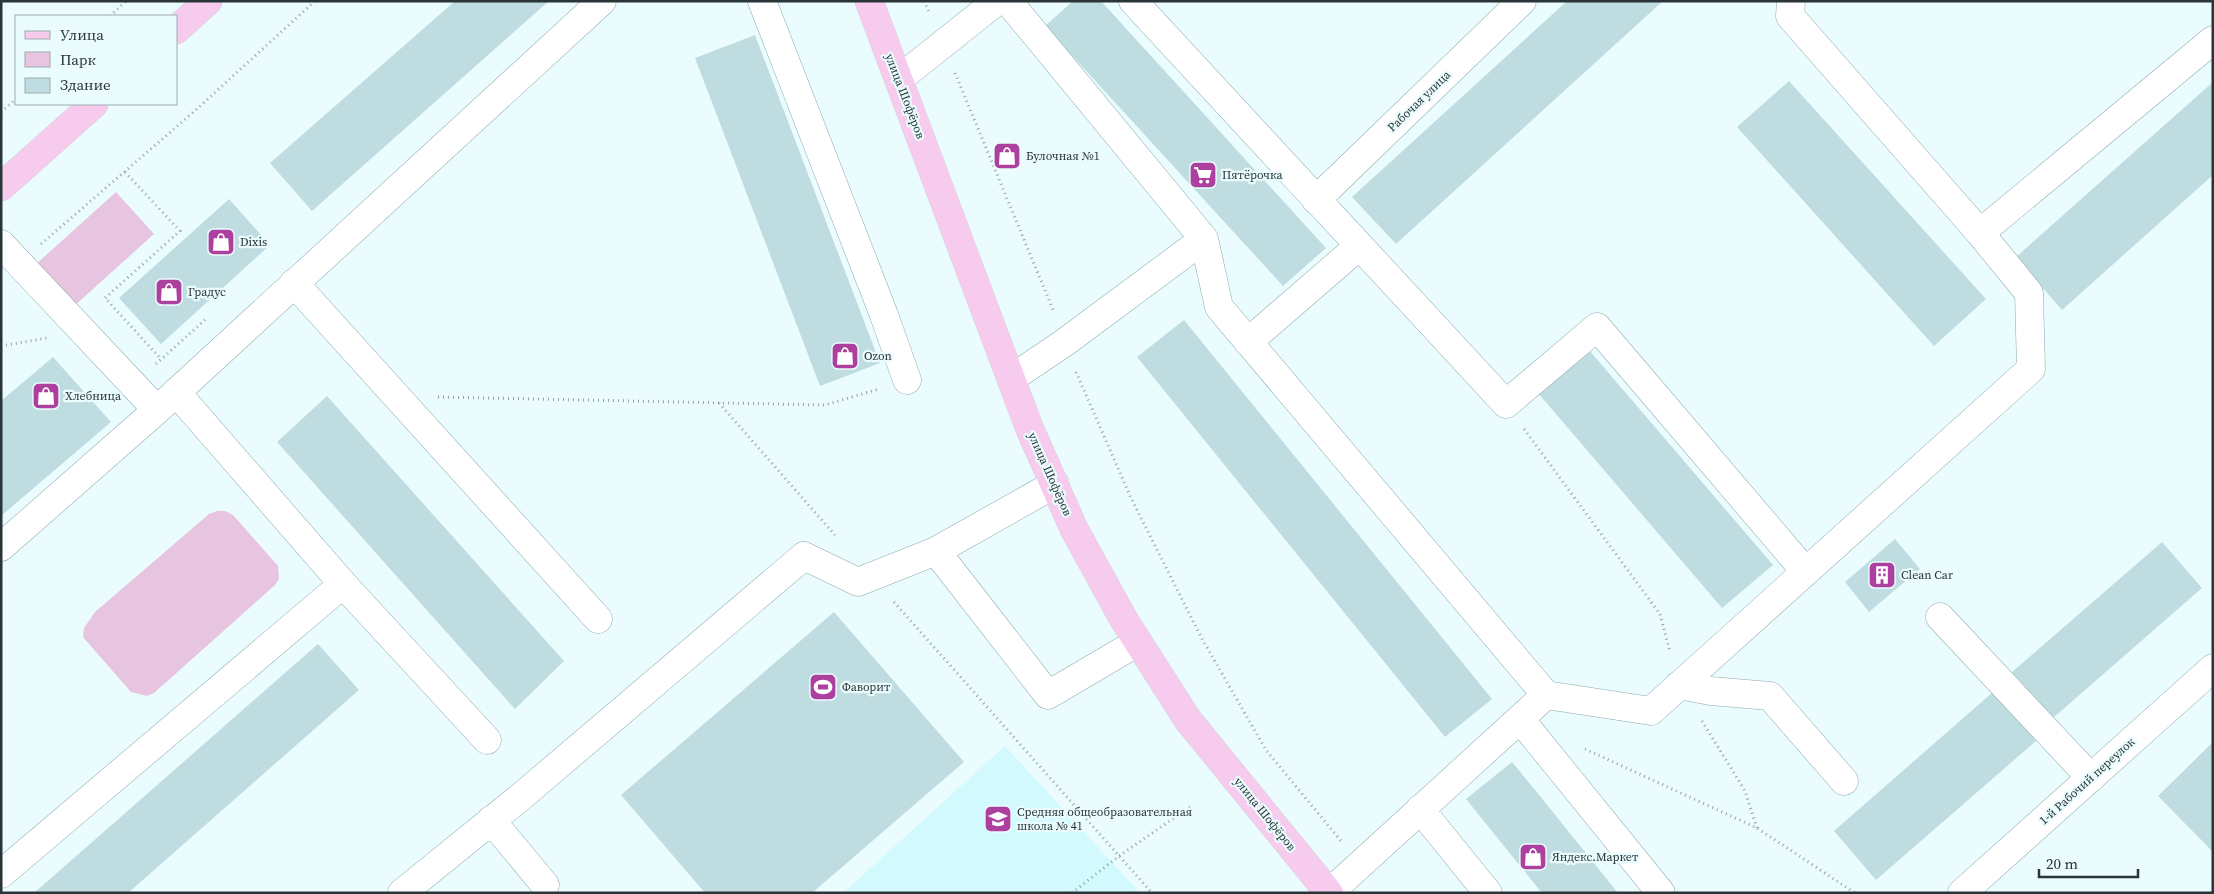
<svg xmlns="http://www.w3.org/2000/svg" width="2214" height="894" viewBox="0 0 2214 894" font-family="'Source Serif 4',serif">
<rect width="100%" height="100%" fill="#eafcfe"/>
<path fill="#d1f9fe" d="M1005,746L1140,893H843Z"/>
<path fill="#e7c4e0" d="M116,192L154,234L72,308L34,266Z
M217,511H225L233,515L278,566L279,579L275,585L154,693L147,696L131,692L83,637L84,628L95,612L209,514Z"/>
<path fill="#bfdde0" d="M455,1H549L312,211L270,163Z
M1073,1H1101L1326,248L1283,286L1045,26Z
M1567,1H1663L1396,244L1352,197Z
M755,35L880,363L820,386L695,58Z
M1789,81L1986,299L1934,346L1737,127Z
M2213,82V175L2062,310L2016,257Z
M229,199L270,245L161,344L119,298Z
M1184,320L1492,699L1445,737L1137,357Z
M1589,350L1773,565L1722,608L1538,393Z
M53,357L111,422L1,516V401Z
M327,396L564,661L515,709L277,442Z
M1895,539L1920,569L1869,612L1845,582Z
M2162,542L2202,588L2053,718L2012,672Z
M834,612L964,762L812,893H705L621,795Z
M318,644L359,690L128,893H34Z
M1993,692L2036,741L1876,880L1834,831Z
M2213,742V852L2158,796Z
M1512,762L1540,796L1618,893H1542L1466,799Z"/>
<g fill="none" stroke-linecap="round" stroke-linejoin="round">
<defs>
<path id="minor" d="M762,1L884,315L907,380
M1008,1L1204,239L1219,307L1546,695L1651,711L2031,369L2029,293L1980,233
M1133,1L1506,404L1597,327L1805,571
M1791,1L1790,16L1980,233L2213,40
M899,79L997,1
M1316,200L1522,1
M1,244L157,410
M294,283L598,619
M1248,342L1359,246
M1012,378L1064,343L1204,239
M176,392L343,584L487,740
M1055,484L936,551L1048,695L1138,642
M1,547L157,410L602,1
M1940,617L2091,778
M1679,685L1711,691L1770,696L1844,781
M1520,719L1661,893
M1420,809L1488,893
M491,820L545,885
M1,874L343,584
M402,893L523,795L804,556L858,582L936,551
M1329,893L1546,695
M1962,893L2213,668"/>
<path id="major" d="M869,1L1029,427L1074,529L1124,620L1188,720L1329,893
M176,30L208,1
M1,187L94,104"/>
</defs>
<use href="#minor" stroke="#8daaad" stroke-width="29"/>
<use href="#major" stroke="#d4d7d7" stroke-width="29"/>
<path stroke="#93a2a3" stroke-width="3" stroke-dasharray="1 4" stroke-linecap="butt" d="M924,1L930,14
M110,16L126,1
M955,73L1054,312
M1,112L16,99
M125,172L180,231L105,298L161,359
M41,244L197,109L315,1
M1,346L47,338
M156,364L207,318
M1076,372L1131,498L1201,637L1266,750L1341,841
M438,397L825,405L879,389
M719,403L835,535
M1524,429L1660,614L1670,652
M894,602L1152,893
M1702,721L1745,791L1757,828
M1585,749L1757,828L1855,893
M1072,893L1119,856L1190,807"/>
<use href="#minor" stroke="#fff" stroke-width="28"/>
<use href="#major" stroke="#f6cbee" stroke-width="28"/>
</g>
<defs>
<symbol id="shop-square" viewBox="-11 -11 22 22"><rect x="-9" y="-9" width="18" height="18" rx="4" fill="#ad409f" stroke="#eafcfe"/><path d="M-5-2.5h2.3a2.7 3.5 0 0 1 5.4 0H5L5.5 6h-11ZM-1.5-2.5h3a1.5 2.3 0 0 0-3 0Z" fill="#fff"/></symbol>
<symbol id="supermarket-square" viewBox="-11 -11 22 22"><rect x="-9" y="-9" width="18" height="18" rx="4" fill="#ad409f" stroke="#eafcfe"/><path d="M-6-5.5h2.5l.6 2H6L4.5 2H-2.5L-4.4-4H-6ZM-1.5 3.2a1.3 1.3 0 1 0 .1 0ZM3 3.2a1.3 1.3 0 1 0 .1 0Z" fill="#fff"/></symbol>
<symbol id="building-square" viewBox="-11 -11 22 22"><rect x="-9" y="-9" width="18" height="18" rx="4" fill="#ad409f" stroke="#eafcfe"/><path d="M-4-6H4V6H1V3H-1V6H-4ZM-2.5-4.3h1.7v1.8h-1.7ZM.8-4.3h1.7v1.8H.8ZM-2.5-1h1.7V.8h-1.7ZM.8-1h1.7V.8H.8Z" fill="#fff"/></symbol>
<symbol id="stadium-square" viewBox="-11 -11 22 22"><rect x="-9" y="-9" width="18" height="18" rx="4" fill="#ad409f" stroke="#eafcfe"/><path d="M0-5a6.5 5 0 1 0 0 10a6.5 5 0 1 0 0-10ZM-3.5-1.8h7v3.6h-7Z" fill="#fff"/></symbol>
<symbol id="school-square" viewBox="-11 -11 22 22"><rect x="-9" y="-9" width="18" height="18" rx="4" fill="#ad409f" stroke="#eafcfe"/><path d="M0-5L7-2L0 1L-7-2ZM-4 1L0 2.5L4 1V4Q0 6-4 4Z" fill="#fff"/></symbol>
</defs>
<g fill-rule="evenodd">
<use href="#shop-square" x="991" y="140" width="32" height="32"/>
<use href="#supermarket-square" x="1187" y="159" width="32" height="32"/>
<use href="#shop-square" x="205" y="226" width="32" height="32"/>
<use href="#shop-square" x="153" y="276" width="32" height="32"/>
<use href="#shop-square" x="829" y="340" width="32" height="32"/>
<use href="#shop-square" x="30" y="380" width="32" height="32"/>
<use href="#building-square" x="1866" y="559" width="32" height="32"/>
<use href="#stadium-square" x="807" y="671" width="32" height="32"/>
<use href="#school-square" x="982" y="803" width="32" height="32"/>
<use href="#shop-square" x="1517" y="841" width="32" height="32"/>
</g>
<g text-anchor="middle" stroke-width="4.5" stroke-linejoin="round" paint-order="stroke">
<g font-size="12" fill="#293536" stroke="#eafcfe">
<text transform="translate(905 96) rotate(69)" y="4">улица Шофёров</text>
<text transform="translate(1419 101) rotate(-44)" y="4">Рабочая улица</text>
<text transform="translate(1050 474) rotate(66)" y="4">улица Шофёров</text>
<text transform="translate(2087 781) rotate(-42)" y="4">1-й Рабочий переулок</text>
<text transform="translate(1265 814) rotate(51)" y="4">улица Шофёров</text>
</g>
<g font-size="12" fill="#293536" stroke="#eafcfe" text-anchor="start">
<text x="1026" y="160">Булочная №1</text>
<text x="1222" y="179">Пятёрочка</text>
<text x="240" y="246">Dixis</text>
<text x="188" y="296">Градус</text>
<text x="864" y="360">Ozon</text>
<text x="65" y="400">Хлебница</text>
<text x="1901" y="579">Clean Car</text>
<text x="842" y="691">Фаворит</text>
<text x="1017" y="816">Средняя общеобразовательная<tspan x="1017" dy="14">школа № 41</tspan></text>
<text x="1552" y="861">Яндекс.Маркет</text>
</g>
</g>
<rect width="2214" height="894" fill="none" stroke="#293536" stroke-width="5"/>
<rect x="15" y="15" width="162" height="90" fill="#eafcfe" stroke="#9dacae"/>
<rect x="25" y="31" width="25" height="8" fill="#f6cbee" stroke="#9dacae"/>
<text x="60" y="40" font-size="15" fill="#293536">Улица</text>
<rect x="25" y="52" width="25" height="15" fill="#e7c4e0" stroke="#9dacae"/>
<text x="60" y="65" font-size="15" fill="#293536">Парк</text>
<rect x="25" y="78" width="25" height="15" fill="#bfdde0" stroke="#9dacae"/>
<text x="60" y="90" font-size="15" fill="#293536">Здание</text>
<path d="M2039 869v8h99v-8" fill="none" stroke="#293536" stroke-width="2.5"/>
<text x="2046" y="869" font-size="15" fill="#293536" stroke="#eafcfe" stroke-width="4" paint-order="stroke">20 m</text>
</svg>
